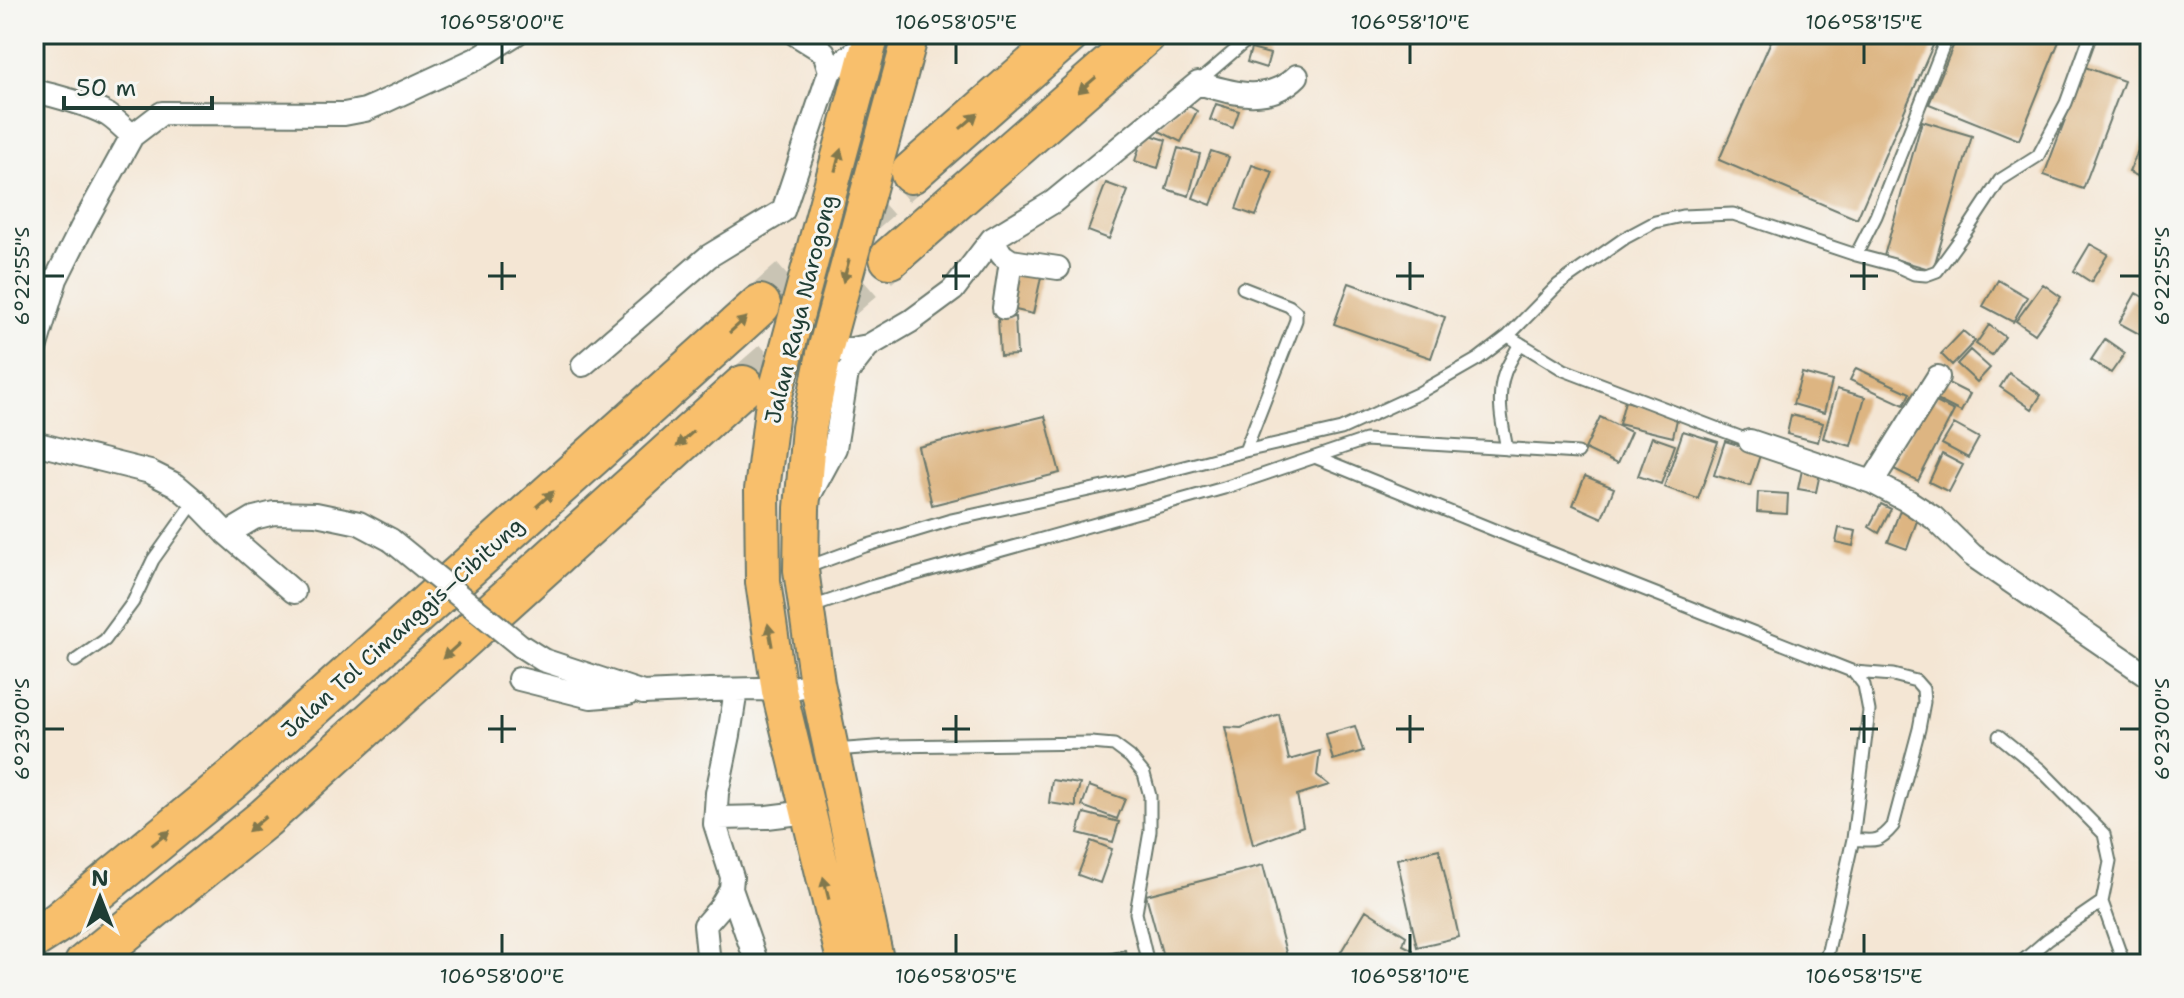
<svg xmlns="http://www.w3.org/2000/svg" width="2184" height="998" viewBox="0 0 2184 998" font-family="'Shantell Sans',sans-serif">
<rect width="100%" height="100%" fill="#f6f6f2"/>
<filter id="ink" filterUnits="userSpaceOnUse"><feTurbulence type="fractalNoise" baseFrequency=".0125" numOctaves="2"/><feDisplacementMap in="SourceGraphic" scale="16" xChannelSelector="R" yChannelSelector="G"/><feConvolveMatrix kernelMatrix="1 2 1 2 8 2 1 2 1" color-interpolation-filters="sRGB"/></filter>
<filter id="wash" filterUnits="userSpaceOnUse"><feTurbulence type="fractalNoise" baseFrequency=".006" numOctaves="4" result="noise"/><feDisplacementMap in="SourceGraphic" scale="32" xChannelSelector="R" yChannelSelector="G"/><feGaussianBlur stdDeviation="1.8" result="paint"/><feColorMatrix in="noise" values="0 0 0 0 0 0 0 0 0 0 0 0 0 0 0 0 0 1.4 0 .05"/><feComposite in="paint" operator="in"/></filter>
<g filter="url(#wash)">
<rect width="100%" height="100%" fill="#f4e6d4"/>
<g id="blocks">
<path fill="#ddb582" d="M1774,34H1938L1857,219L1719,160Z
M1958,34H2062L2019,140L1929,104Z
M1251,49L1270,54L1266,68L1247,62Z
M2085,67L2124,81L2083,189L2044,175Z
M1184,103L1197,111L1181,142L1155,129Z
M1216,104L1239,111L1233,128L1210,120Z
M1922,121L1972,136L1933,270L1884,256Z
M2150,124V182L2129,172Z
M1144,133L1166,140L1158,168L1135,161Z
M1178,148L1200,154L1189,196L1166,189Z
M1211,151L1229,157L1211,205L1193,198Z
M1252,165L1273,172L1256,216L1236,209Z
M1106,183L1128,191L1109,239L1088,231Z
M2090,244L2108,254L2091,282L2074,271Z
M1015,268L1042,273L1033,314L1007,308Z
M1998,280L2027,297L2013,322L1983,306Z
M1349,283L1445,317L1431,358L1334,324Z
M2043,284L2061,297L2035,334L2016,321Z
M2136,293L2150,301V318L2141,335L2119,323Z
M1015,317L1017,355L1000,356L998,318Z
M1989,325L2005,337L1992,355L1976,344Z
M1963,331L1975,341L1952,365L1941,354Z
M2105,339L2125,353L2111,373L2091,360Z
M1970,350L1990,368L1977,382L1957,364Z
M1856,368L1910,393L1904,405L1850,380Z
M1802,373L1832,381L1824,413L1793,404Z
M2009,373L2041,395L2032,409L2000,387Z
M1944,381L1970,394L1961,412L1935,399Z
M1837,389L1865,397L1851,446L1823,438Z
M1928,398L1954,411L1918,481L1892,468Z
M1625,401L1678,415L1673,437L1619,424Z
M1791,415L1823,423L1818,442L1787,434Z
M1045,416L1060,473L932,505L918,447Z
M1600,417L1631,432L1617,464L1585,449Z
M1954,424L1979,438L1968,458L1942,444Z
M1683,431L1718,442L1698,499L1664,487Z
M1652,437L1675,445L1661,484L1638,476Z
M1725,441L1761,452L1750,486L1714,475Z
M1942,454L1963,465L1949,492L1929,482Z
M1802,470L1820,473L1816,492L1798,489Z
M1585,476L1614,488L1602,518L1573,505Z
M1758,492L1788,494L1787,514L1757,512Z
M1881,504L1891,509L1879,533L1869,527Z
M1901,508L1919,515L1907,549L1888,542Z
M1839,528L1856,531L1853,546L1836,542Z
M1279,714L1289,760L1320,751L1317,775L1329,785L1297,795L1303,826L1253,845L1225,727L1241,728Z
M1355,726L1363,751L1333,760L1326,734Z
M1052,780L1080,784L1076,799V807L1049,803Z
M1089,786L1125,799L1117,819L1082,806Z
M1084,813L1119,822L1113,842L1078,833Z
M1091,841L1112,849L1100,883L1078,875Z
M1439,849L1459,937L1417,947L1397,859Z
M1263,865L1289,964H1165L1146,895Z
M1366,910L1406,936L1403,945L1413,950L1406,964H1353L1339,955Z
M1125,950L1128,964H1088L1087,959Z"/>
</g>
</g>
<g filter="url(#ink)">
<use href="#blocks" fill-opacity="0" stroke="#6a786c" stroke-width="2"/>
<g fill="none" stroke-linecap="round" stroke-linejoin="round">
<path stroke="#c9c4b4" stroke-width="40" stroke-dasharray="40 20" stroke-linecap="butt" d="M760,305L911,173
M743,386L890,258"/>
<defs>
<path id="service" d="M1198,82L1254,34
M1856,255L1894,265L1914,274L1926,275L1937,271L1969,227L2000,180L2038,156L2066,103L2091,34
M1508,336L1564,370L1750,441
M1507,449C1502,424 1496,396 1505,372C1509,362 1516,352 1520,343
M1245,451L1341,429L1417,394L1478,359L1508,336L1558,285L1625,238L1655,222L1682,216L1733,214L1856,255L1876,216L1948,34
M1317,458L1514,538L1854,672L1864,685L1869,711L1853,839L1825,964
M805,568L865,546L951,520L1126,482L1245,451L1296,320V312L1289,306L1243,288
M812,607L870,587L1224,488L1365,440L1578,453
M75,661L105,640L133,602L153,560L195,501
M1999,736L2041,770L2104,834L2110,862L2102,902L2048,939L2019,964
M834,750L888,746L1091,743L1114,745L1130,757L1144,774L1150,796V831L1136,913L1148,964
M1853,839C1874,841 1879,843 1893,826L1919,729L1924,702L1923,689L1916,681L1893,675L1854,672
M2102,902L2124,964"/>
<path id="minor" d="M795,34L824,52L830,71
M34,91C53,95 91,105 108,115C117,121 124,128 132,136
M992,239L1002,255L1011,261L1058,268
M1004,308L1011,261
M34,352L56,279L82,227L132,136L162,113L344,114L365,110L379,104L476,59L516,34
M824,354L868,346L911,321L953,290L992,239L1053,202L1198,83C1232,93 1268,105 1297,76
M583,365L709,256L783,211L830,71L870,41
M1750,441L1872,482L1908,501L1934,518L1972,555L2150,677
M34,443L150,472L176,485L195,501L227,534L294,592
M1872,482L1938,377
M808,498L835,448L847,373L868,346
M227,534L254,518L274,513L316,514L359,523L391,540
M521,646L543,660L643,693L709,690L760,689L779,691L817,683
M519,679L591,697L628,694
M717,820L719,818L767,817L808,812
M731,889L754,955
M709,964L705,925L719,909L731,889L732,877L715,824L717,793L729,735L736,690"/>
<path id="primary" d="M845,964L779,691L763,582L762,490L773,402L872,34
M877,964L817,683L801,570L802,508L809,428L824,354L911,34"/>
<path id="motorway" d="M911,173L1069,34
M890,258L1146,34
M34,938L59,922L232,780L760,305
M85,964L265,818L743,386"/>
</defs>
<use href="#service" stroke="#6a786c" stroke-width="15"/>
<use href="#minor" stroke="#6a786c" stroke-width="26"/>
<use href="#primary" stroke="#6a786c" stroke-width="38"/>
<use href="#motorway" stroke="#6a786c" stroke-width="44"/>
<use href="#service" stroke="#fff" stroke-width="11"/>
<use href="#minor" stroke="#fff" stroke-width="22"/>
<use href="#primary" stroke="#f8bf6c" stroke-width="34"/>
<use href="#motorway" stroke="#f8bf6c" stroke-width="40"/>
<defs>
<path id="minor-bridge" d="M391,540L521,646"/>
</defs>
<use href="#minor-bridge" stroke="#6a786c" stroke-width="26" stroke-linecap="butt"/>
<use href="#minor-bridge" stroke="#fff" stroke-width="22"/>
</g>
<defs><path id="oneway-solid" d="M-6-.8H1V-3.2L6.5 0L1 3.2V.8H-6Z" transform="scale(2)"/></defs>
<g fill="#81784d">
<use href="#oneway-solid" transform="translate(1087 85) rotate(139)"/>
<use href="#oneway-solid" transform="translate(969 121) rotate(-41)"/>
<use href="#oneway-solid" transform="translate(838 160) rotate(-75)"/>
<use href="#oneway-solid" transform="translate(846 271) rotate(105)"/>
<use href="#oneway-solid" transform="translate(738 325) rotate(-42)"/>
<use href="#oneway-solid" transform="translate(685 439) rotate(138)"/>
<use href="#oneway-solid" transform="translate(545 499) rotate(-42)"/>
<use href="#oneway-solid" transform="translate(770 635) rotate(-100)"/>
<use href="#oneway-solid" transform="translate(451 651) rotate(138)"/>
<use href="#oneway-solid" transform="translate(257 824) rotate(140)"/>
<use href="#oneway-solid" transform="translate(161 838) rotate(-39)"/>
<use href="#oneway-solid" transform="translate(826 888) rotate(-104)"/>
</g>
</g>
<path fill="none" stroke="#1f3d34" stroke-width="3" d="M502,44V64M956,44V64M1410,44V64M1864,44V64M502,262V290M956,262V290M1410,262V290M1864,262V290M44,276H64M488,276H516M942,276H970M1396,276H1424M1850,276H1878M2120,276H2140M502,715V743M956,715V743M1410,715V743M1864,715V743M44,729H64M488,729H516M942,729H970M1396,729H1424M1850,729H1878M2120,729H2140M502,934V954M956,934V954M1410,934V954M1864,934V954"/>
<g text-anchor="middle" stroke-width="6" stroke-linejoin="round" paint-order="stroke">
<g font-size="22" fill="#1f3d34" stroke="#f6f6f2">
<text transform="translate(800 309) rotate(-76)" y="8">Jalan Raya Narogong</text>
<text transform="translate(402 627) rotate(-42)" y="8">Jalan Tol Cimanggis–Cibitung</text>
</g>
</g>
<rect width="2184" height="998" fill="none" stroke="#f6f6f2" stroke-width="88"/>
<g transform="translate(100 898)" stroke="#f6f6f2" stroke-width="6" paint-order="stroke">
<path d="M0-6L14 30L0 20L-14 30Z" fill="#1f3d34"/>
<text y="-12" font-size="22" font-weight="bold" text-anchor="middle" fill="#1f3d34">N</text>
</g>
<path d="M64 96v12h148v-12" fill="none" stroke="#1f3d34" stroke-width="4"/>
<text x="76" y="96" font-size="24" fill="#1f3d34" stroke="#f6f6f2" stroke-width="6" paint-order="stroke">50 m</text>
<rect x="44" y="44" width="2096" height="910" fill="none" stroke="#1f3d34" stroke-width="3"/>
<g font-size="20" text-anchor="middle" fill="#1f3d34">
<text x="502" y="29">106°58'00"E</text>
<text x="956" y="29">106°58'05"E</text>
<text x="1410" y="29">106°58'10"E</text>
<text x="1864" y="29">106°58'15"E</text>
<text transform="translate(22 276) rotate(-90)" y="7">6°22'55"S</text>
<text transform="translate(2162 276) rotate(-90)" y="7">6°22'55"S</text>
<text transform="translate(22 729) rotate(-90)" y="7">6°23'00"S</text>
<text transform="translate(2162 729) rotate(-90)" y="7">6°23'00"S</text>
<text x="502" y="983">106°58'00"E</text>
<text x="956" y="983">106°58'05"E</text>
<text x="1410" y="983">106°58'10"E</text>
<text x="1864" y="983">106°58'15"E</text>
</g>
</svg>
